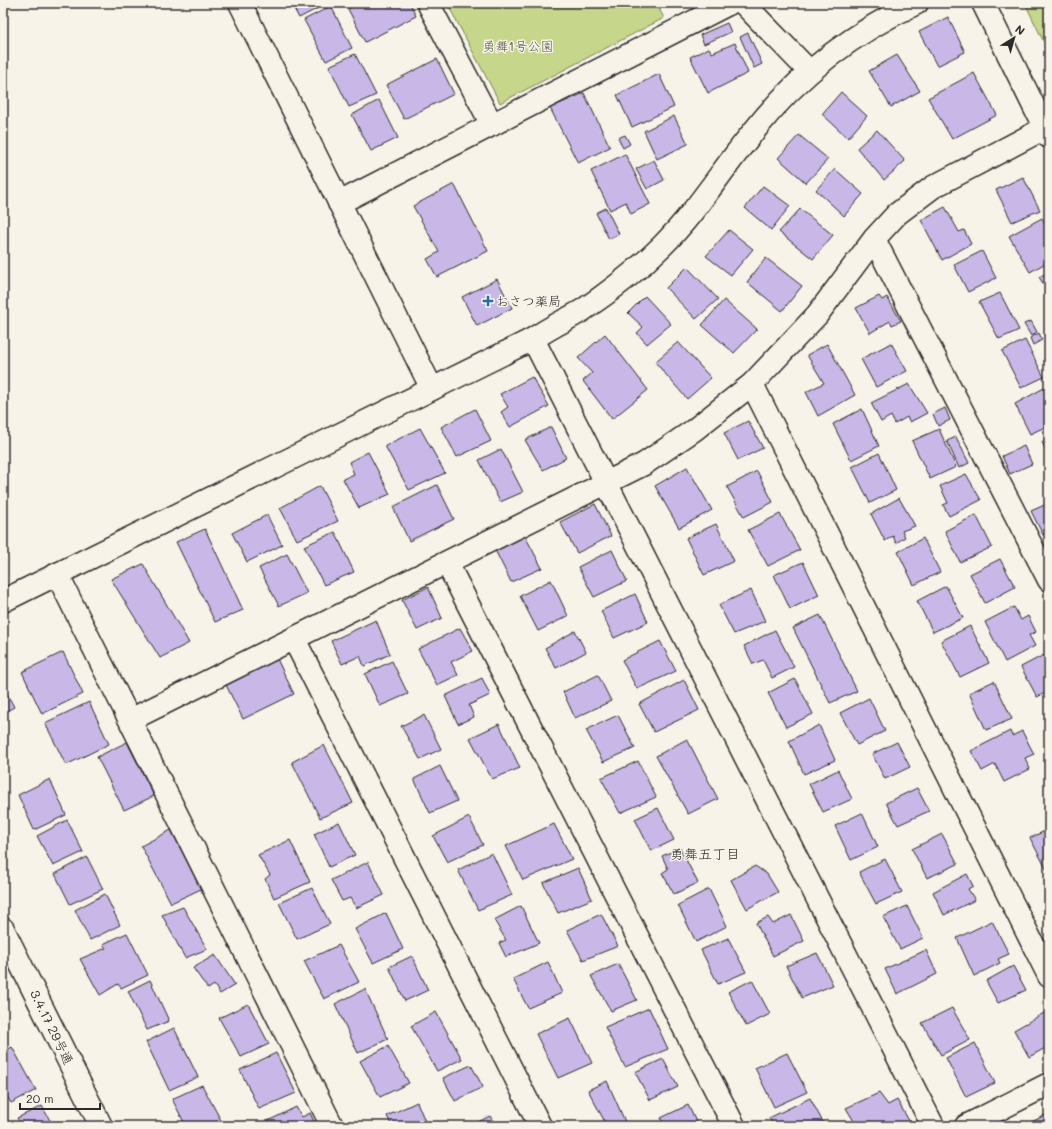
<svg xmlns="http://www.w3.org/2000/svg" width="1052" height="1129" viewBox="0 0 1052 1129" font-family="Mali,'Klee One',sans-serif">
<rect width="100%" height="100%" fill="#f7f3e8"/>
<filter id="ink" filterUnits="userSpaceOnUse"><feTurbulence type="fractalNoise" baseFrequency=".025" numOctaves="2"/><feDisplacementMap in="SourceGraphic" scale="8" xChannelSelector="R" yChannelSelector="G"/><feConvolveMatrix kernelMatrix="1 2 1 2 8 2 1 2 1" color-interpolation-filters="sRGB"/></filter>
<g filter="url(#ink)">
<path fill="#c6d68a" stroke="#78805a" d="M447,3H656L664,18L500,103Z
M1025,3H1049V53Z"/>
<path fill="#c9b7e8" stroke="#2b2b2b" d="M291,3H328L299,18Z
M359,3H410L416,16L365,42L348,9Z
M331,6L352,48L326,61L304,20Z
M948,17L965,52L937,66L919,32Z
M727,23L731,32L704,44L700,35Z
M748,33L762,64L754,68L740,37Z
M735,43L748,73L708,93L690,57L709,48L712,53Z
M355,54L376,95L349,107L329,66Z
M897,55L920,91L891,107L869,71Z
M437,59L454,94L404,119L386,85Z
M974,73L997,115L952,139L928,98Z
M659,74L674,107L632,127L617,95Z
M841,92L867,116L848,138L822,114Z
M584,93L610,147L578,163L550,108Z
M379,100L398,138L371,151L352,115Z
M674,116L688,144L657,159L644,131Z
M877,130L905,161L884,180L857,148Z
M625,135L630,144L623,148L618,138Z
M799,135L828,159L806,183L778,158Z
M625,154L650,204L631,214L626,202L610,210L591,171Z
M654,160L664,180L647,189L636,169Z
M835,169L863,194L844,216L816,190Z
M1023,177L1040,210L1012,222L996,190Z
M454,184L488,251L437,277L427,259L439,252L413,206Z
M763,186L790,206L771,230L745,208Z
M945,207L959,232L964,230L971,244L942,260L921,220Z
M606,208L619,234L609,239L596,213Z
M800,209L833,235L813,259L779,232Z
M1042,218L1049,230V261L1030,272L1009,236Z
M729,230L753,249L731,275L706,256Z
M982,251L996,278L968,292L954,265Z
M766,258L802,286L782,311L747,282Z
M687,267L718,299L696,319L666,288Z
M1049,272V293L1039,277Z
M497,279L512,308L477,326L462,297Z
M1000,293L1019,330L999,339L979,302Z
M645,296L671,324L647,344L637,333L643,327L628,313Z
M879,296L882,300L887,297L901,321L892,325L890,321L870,333L856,308Z
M724,300L757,329L734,353L702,325Z
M1031,321L1037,332L1031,336L1024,324Z
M1039,333L1042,340L1033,345L1030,338Z
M605,334L648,390L612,419L583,381L592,373L578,358Z
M1025,340L1044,377L1021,388L1002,351Z
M678,342L711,378L687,399L655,362Z
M891,343L907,371L876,387L861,359Z
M827,344L855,395L818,416L806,392L824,383L807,355Z
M532,377L549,406L510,427L501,412L508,407L500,394Z
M909,384L927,413L910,422L907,417L895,424L891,416L881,422L871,403Z
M1044,388L1049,397V425L1030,434L1015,404Z
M945,408L950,420L938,426L933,414Z
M475,409L491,441L457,457L441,427Z
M862,409L879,446L851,460L833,424Z
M748,421L763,448L738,460L724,433Z
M551,427L566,458L543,470L525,440Z
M420,428L445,473L409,490L385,446Z
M939,429L956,467L930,479L912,441Z
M956,437L969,463L959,468L947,441Z
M1049,438V458L1042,442Z
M1024,446L1032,464L1010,474L1002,456Z
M501,449L523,492L500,502L479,460Z
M368,452L390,494L359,508L343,479L354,474L349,462Z
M879,453L896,490L870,503L852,467Z
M687,467L712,510L679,528L655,486Z
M757,471L773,502L744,517L727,487Z
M966,474L981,500L949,516L943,505L948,503L940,486Z
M437,485L454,519L409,541L393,507Z
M320,486L338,521L297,540L280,508Z
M899,498L915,526L902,531L905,537L896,543L893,536L885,541L871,514Z
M1049,503V532L1043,535L1031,511Z
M595,504L611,536L577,553L560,522Z
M780,514L800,550L768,566L748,530Z
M267,515L282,545L247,562L232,533Z
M976,515L992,547L960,562L945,531Z
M716,524L734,561L704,575L686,538Z
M205,529L243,610L215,622L176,542Z
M335,532L354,572L324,585L304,546Z
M525,536L542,568L511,582L495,550Z
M923,538L940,572L914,585L898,552Z
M612,550L627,581L594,597L578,567Z
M287,554L307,593L279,606L259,568Z
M1000,559L1015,587L985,603L970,574Z
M803,562L819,595L790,609L774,575Z
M143,564L189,643L160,658L111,579Z
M551,580L568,616L538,631L520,596Z
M946,586L963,618L933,632L917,601Z
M428,587L442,618L417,630L402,600Z
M751,590L765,621L734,634L719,605Z
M635,594L648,622L614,638L601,611Z
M1014,607L1021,620L1028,616L1036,632L1029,635L1035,646L1005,662L985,622Z
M820,615L857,691L830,703L793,628Z
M376,620L390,654L364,666L360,656L342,664L331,641Z
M970,626L989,663L960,677L941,641Z
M460,628L473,651L451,662L458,675L437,685L418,649Z
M775,630L794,667L772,678L763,660L753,664L744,646Z
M575,631L586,652L556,668L545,648Z
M660,641L676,671L637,689L622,660Z
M63,652L83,694L42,714L22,672Z
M1044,655L1049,664V691L1037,697L1021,667Z
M277,659L294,694L243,719L226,685Z
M392,661L408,694L380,706L365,674Z
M598,675L611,701L575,718L563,692Z
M482,678L490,695L469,705L474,717L458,724L445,696Z
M795,679L813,714L786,727L768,693Z
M684,680L699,710L654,732L639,704Z
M994,681L1012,719L986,730L969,693Z
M3,686L14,707L3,713Z
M869,698L885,731L857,745L840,713Z
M89,702L109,744L66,765L45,723Z
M424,715L441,749L420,759L401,726Z
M618,715L635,748L603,762L586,730Z
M1049,719V732L1044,721Z
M499,724L520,768L492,779L470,738Z
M819,725L835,760L804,774L789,741Z
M1010,731L1012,736L1022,731L1034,754L1025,758L1030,769L1004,782L995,764L982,771L971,751Z
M687,739L718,799L688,814L656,756Z
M127,742L154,796L124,810L97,757Z
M897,742L910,767L885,779L872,754Z
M324,745L353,803L320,818L292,762Z
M638,761L656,797L620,813L601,778Z
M440,766L457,801L430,813L414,779Z
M838,770L852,799L823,812L809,784Z
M50,779L66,815L34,830L18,795Z
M917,788L929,811L898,825L886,803Z
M658,808L674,840L651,851L635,819Z
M862,813L878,847L851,860L835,826Z
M469,817L483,845L447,862L433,836Z
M67,820L83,852L53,866L37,836Z
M339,822L355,855L329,867L314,834Z
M554,824L572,859L523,880L506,846Z
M1049,829V874L1030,838Z
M171,830L201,889L171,903L141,846Z
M942,834L958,864L927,878L912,849Z
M290,840L310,882L274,898L265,879L270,875L258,855Z
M680,848L698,883L674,894L662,873L668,869L662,856Z
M492,853L512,895L478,910L458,870Z
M87,857L103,889L70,904L55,874Z
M885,859L902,892L876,904L859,872Z
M368,862L384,895L356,908L350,898L342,901L331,880Z
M755,866L767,874L778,892L747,909L731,880Z
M578,868L592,899L558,913L543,883Z
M967,874L973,886L968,889L975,900L944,915L933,892Z
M312,888L330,924L297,939L279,903Z
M709,889L727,926L696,942L678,905Z
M105,894L120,925L90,940L75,910Z
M521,906L539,943L506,957L499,943L506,940L494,920Z
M907,906L923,938L900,949L883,917Z
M183,907L207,949L185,958L162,915Z
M386,913L403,949L373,963L355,929Z
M601,914L618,946L583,960L567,930Z
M791,915L804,941L773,956L756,923L768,917L773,924Z
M992,921L1009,954L998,959L1000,963L974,976L957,938Z
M127,933L148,975L121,988L118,984L100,995L80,959L106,948L103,944Z
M728,938L746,972L718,984L701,950Z
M339,945L359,982L324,999L304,961Z
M926,950L937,974L897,994L885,969Z
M817,953L833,985L802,998L786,966Z
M215,955L235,985L220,994L214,985L208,989L193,968Z
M412,956L428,990L405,1001L389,967Z
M548,962L562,993L528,1008L513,979Z
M618,964L637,1000L611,1011L591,976Z
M1013,966L1026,990L998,1003L986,981Z
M150,980L169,1021L147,1030L128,991Z
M752,980L770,1014L746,1026L728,992Z
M365,989L388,1039L358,1053L335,1004Z
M248,1004L269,1044L241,1057L219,1018Z
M649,1008L668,1049L625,1067L605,1027Z
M952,1008L970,1040L941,1055L922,1023Z
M436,1012L462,1059L437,1071L411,1026Z
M1044,1013L1049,1021V1046L1029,1057L1014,1030Z
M570,1018L592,1063L558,1078L536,1034Z
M174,1028L198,1077L169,1090L146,1042Z
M975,1043L995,1083L966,1097L946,1058Z
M388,1046L409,1083L380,1097L360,1061Z
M12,1047L36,1090L11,1103L3,1090V1052Z
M276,1053L296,1093L259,1109L240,1070Z
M787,1053L807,1092L774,1107L755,1068Z
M663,1059L678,1087L650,1100L635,1072Z
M471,1065L483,1087L455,1101L443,1078Z
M607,1081L627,1126H607L588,1090Z
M202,1085L224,1126H186L172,1099Z
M879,1093L888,1105L897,1100L911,1124L906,1126H857L846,1108Z
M810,1098L825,1126H774L769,1118Z
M417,1102L427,1126H392L387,1116Z
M688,1105L698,1126H665L661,1118Z
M42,1106L53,1126H22L17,1118Z
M296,1107L302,1117L310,1113L316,1126H269L266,1122Z
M1049,1113V1126H1024Z
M490,1116L496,1126H470Z"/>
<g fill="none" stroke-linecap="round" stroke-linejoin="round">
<defs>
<path id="minor" d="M240,3L432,389
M428,3L492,125
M743,3L809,71
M339,203L730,3
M874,239L1049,580
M533,339L933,1126
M752,384L1049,976
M447,563L734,1126
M57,574L332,1126
M294,639L540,1126
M130,720L644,464L694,430L752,384L817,315L874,239L897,214L933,187L1045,128
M966,1126L1049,1084"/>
<path id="tertiary" d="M983,3L1049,137
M3,601L533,339C549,328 566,320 583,310C611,291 639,269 663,245C697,211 723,168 754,131C798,75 852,33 917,3
M3,929L101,1126"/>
</defs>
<use href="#minor" stroke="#2b2b2b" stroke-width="25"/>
<use href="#tertiary" stroke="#2b2b2b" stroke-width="25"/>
<use href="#minor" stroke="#f7f3e8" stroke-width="22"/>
<use href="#tertiary" stroke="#f7f3e8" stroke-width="22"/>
</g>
</g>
<path fill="#1f6fb2" stroke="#f7f3e8" stroke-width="1.5" d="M486 295h4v4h4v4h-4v4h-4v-4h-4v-4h4z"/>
<g text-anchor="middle" stroke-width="3" stroke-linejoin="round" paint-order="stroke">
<g font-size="13" fill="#525643" stroke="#f7f3e8">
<text x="518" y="51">勇舞1号公園</text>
</g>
<g font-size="13" fill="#2b2b2b" stroke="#f7f3e8" text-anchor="start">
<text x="496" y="306">おさつ薬局</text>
</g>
<g font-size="13" fill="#2b2b2b" stroke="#f7f3e8">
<text transform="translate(52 1027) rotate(64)" y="5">3.4.17 29号通</text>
</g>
<g font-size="14" fill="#2b2b2b" stroke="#f7f3e8">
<text x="705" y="859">勇舞五丁目</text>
</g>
</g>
<rect width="1052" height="1129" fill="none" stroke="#f7f3e8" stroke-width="16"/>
<rect x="8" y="8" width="1036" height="1113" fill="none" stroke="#2b2b2b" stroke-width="1.5" filter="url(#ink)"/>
<g transform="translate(1014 38) rotate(37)" stroke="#f7f3e8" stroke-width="3" paint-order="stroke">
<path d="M0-3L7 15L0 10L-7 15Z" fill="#2b2b2b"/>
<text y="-6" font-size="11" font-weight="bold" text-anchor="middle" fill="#2b2b2b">N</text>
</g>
<path d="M20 1103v6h80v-6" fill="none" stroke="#2b2b2b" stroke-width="2"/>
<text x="26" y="1103" font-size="12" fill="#2b2b2b" stroke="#f7f3e8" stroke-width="3" paint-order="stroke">20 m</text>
</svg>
